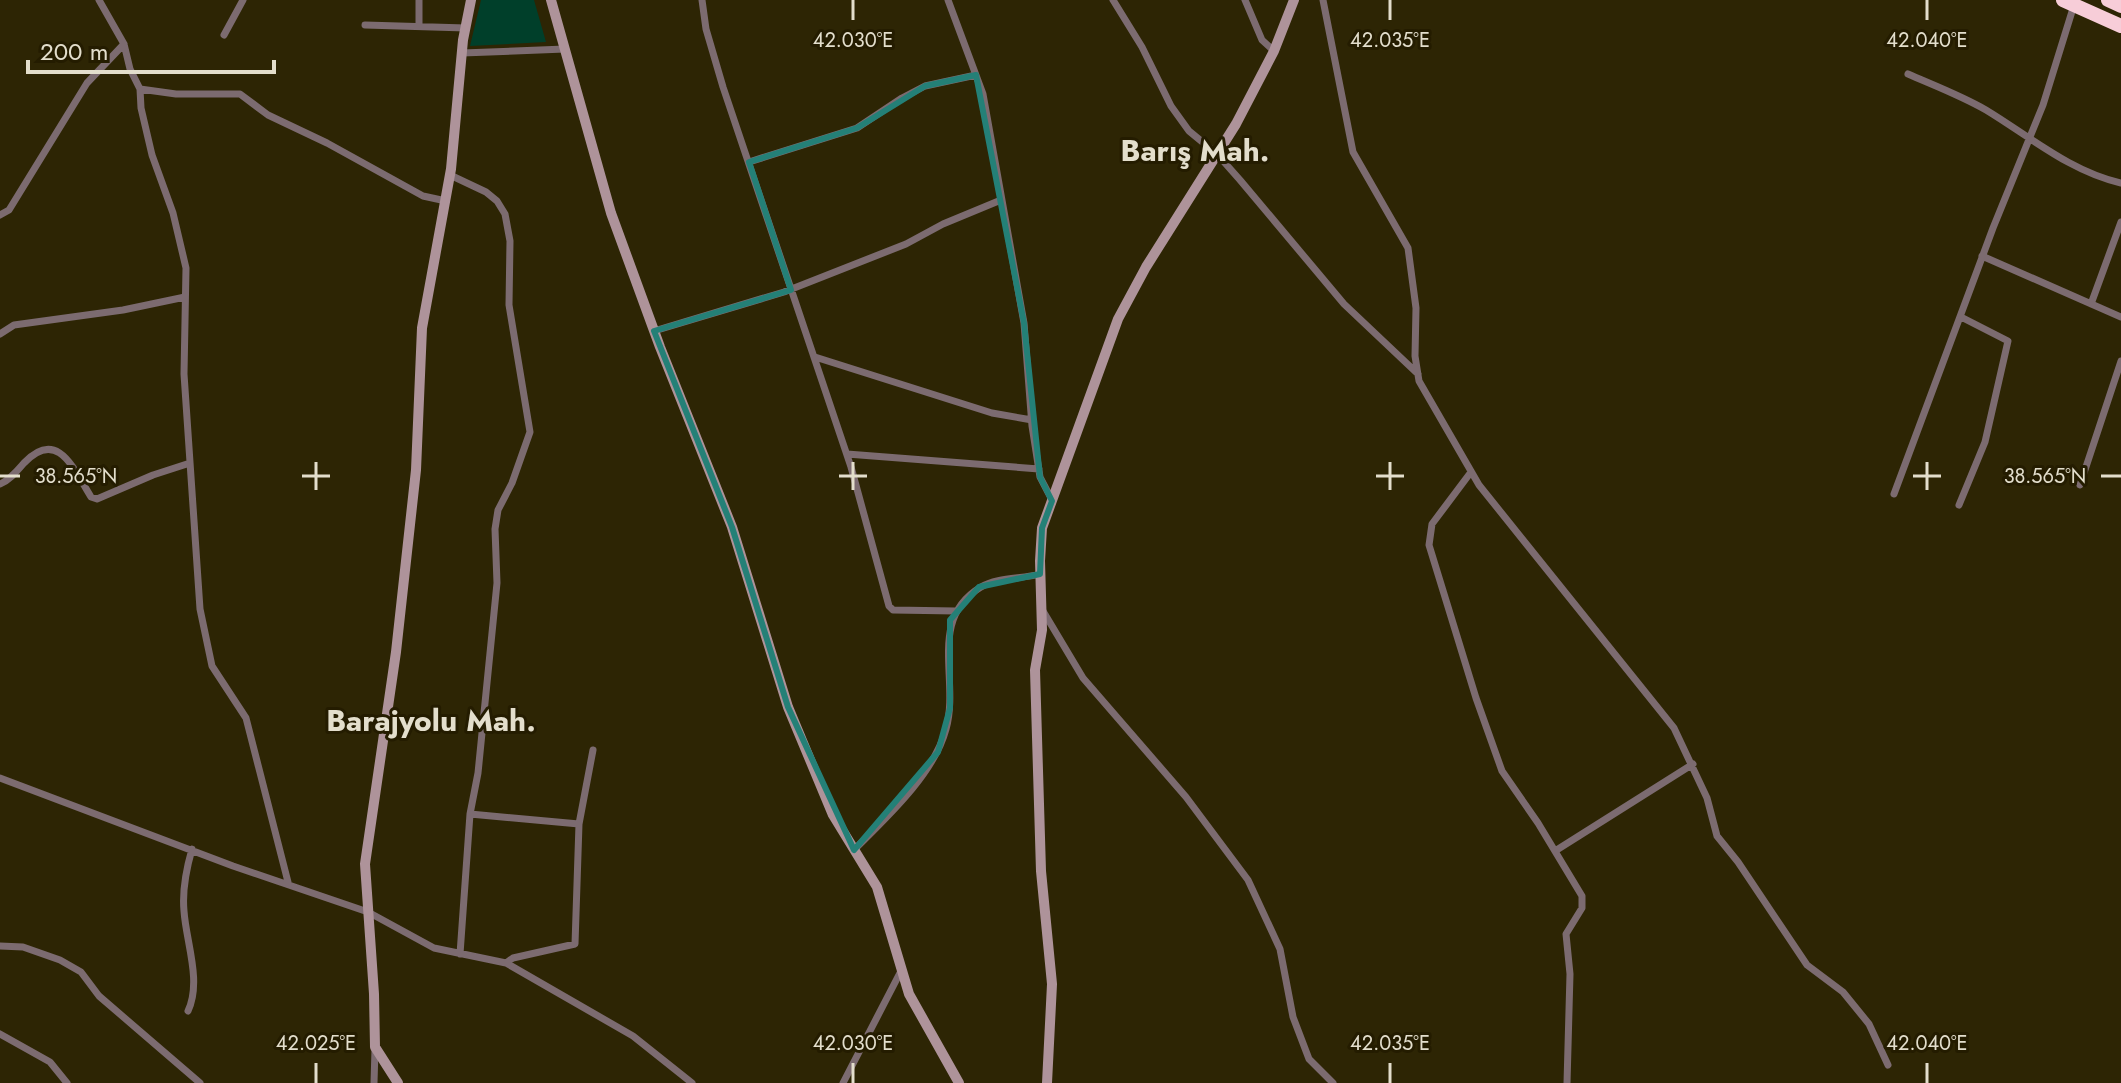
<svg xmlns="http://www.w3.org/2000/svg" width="2121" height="1083" viewBox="0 0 2121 1083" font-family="Jost,sans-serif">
<rect width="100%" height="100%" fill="#2d2504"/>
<path fill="#003f2a" d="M481,0H534L546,42L470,46Z"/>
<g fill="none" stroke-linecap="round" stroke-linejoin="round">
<path stroke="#7c6b70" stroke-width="7" d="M99,0L124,44L130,69L140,89L176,94H240L268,115L327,143L423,196L446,201
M419,0V25
M702,0L706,29L723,87L851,467L889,606L893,610L956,611
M948,0L983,94L1024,323L1032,426L1040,477L1052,500
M1113,0L1142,47L1171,106L1189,131L1217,154L1240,180L1344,304L1418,374
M1245,0L1262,40L1274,51
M1323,0L1353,152L1408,248L1416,308L1415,356L1419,381L1479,485L1674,728L1707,798L1717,836L1738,862L1807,965L1843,992L1869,1024L1888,1065
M365,25L466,28
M224,35L243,0
M462,53L565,49
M1908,74C1933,85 1962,96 1986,110C2029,136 2071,172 2121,183
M140,89L141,108L152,155L173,213L186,268L184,374L200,609L212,666L246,718L288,882
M749,162L857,128L902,98L925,86L976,75
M450,175L486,192L497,201L505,214L510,241L509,305L530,432L512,483L498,510L495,529L497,583L478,773L470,814L460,954
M0,215L9,210L87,83L124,44
M1982,256L2121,317
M2091,304L2121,222
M654,331L784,292L906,244L943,224L1001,200
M0,334L14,325L123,310L185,297
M815,357L992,413L1032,420
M847,454L1039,469
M1471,472L1432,524L1429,545L1476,698L1502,771L1538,823L1582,896V908L1566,934L1570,974L1567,1083
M0,484C10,480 17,471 24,463C58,427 74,470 91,497L97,499L153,475L190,463
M2080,485L2121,361
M1894,494L1993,228L2043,105L2074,5
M1959,505L1985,442L2008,341L1961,317
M1043,611L1083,678L1186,797L1248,880L1280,949L1293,1017L1309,1059L1333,1083
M0,778L233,866L368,912L434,948L506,963L633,1036L692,1083
M470,814L579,824
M854,850C887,817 934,774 946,729C960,680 927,619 981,587C997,577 1022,579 1040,574
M1555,851L1693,764
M0,946L23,947L60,960L81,972L99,996L200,1083
M506,963L513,958L575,944L579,824L593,750
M188,1011C202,981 186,942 184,911C182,890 186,870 192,849
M0,1034L50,1062L67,1083
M374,1083L375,1049
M843,1083L902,969"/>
<path stroke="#ae939a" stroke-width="10" d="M551,0L611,213L660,347L732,527L788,707L833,815L877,887L909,994L959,1083
M398,1083L375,1047L374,994L365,864L396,652L416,470L422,328L451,169L463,40L471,0
M1047,1083L1052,984L1041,871L1035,670L1042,630L1040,561L1042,528L1118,319L1146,267L1236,124L1274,51L1294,0"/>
<path stroke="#f7cdd8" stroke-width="14" d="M2063,0L2121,26
M2108,0L2121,6"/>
</g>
<path fill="none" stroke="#248077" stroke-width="6" stroke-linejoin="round" d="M976,75L1024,323L1040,477L1052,501L1042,528L1040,574L979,587L950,620V708L938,752L854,850L788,707L732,527L654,331L791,290L749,162L857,128L925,86Z"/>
<path fill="none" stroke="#e3decc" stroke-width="3" d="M853,0V20M1390,0V20M1927,0V20M316,462V490M853,462V490M1390,462V490M1927,462V490M0,476H20M302,476H330M839,476H867M1376,476H1404M1913,476H1941M2101,476H2121M316,1063V1083M853,1063V1083M1390,1063V1083M1927,1063V1083"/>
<g text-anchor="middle" stroke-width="6" stroke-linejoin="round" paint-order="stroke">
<g font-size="30" font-weight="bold" fill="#e3decc" stroke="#241c00">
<text x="1195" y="161">Barış Mah.</text>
<text x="431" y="731">Barajyolu Mah.</text>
</g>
</g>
<g font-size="20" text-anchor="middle" fill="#e3decc" stroke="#241c00" stroke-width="6" stroke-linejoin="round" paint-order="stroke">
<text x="853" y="47">42.030°E</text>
<text x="1390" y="47">42.035°E</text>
<text x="1927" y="47">42.040°E</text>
<text x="76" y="483">38.565°N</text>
<text x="2045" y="483">38.565°N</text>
<text x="316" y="1050">42.025°E</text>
<text x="853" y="1050">42.030°E</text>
<text x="1390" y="1050">42.035°E</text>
<text x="1927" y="1050">42.040°E</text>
</g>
<path d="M28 60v12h246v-12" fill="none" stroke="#e3decc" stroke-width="4"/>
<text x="40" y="60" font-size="24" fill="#e3decc" stroke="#241c00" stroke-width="6" paint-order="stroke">200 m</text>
</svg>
